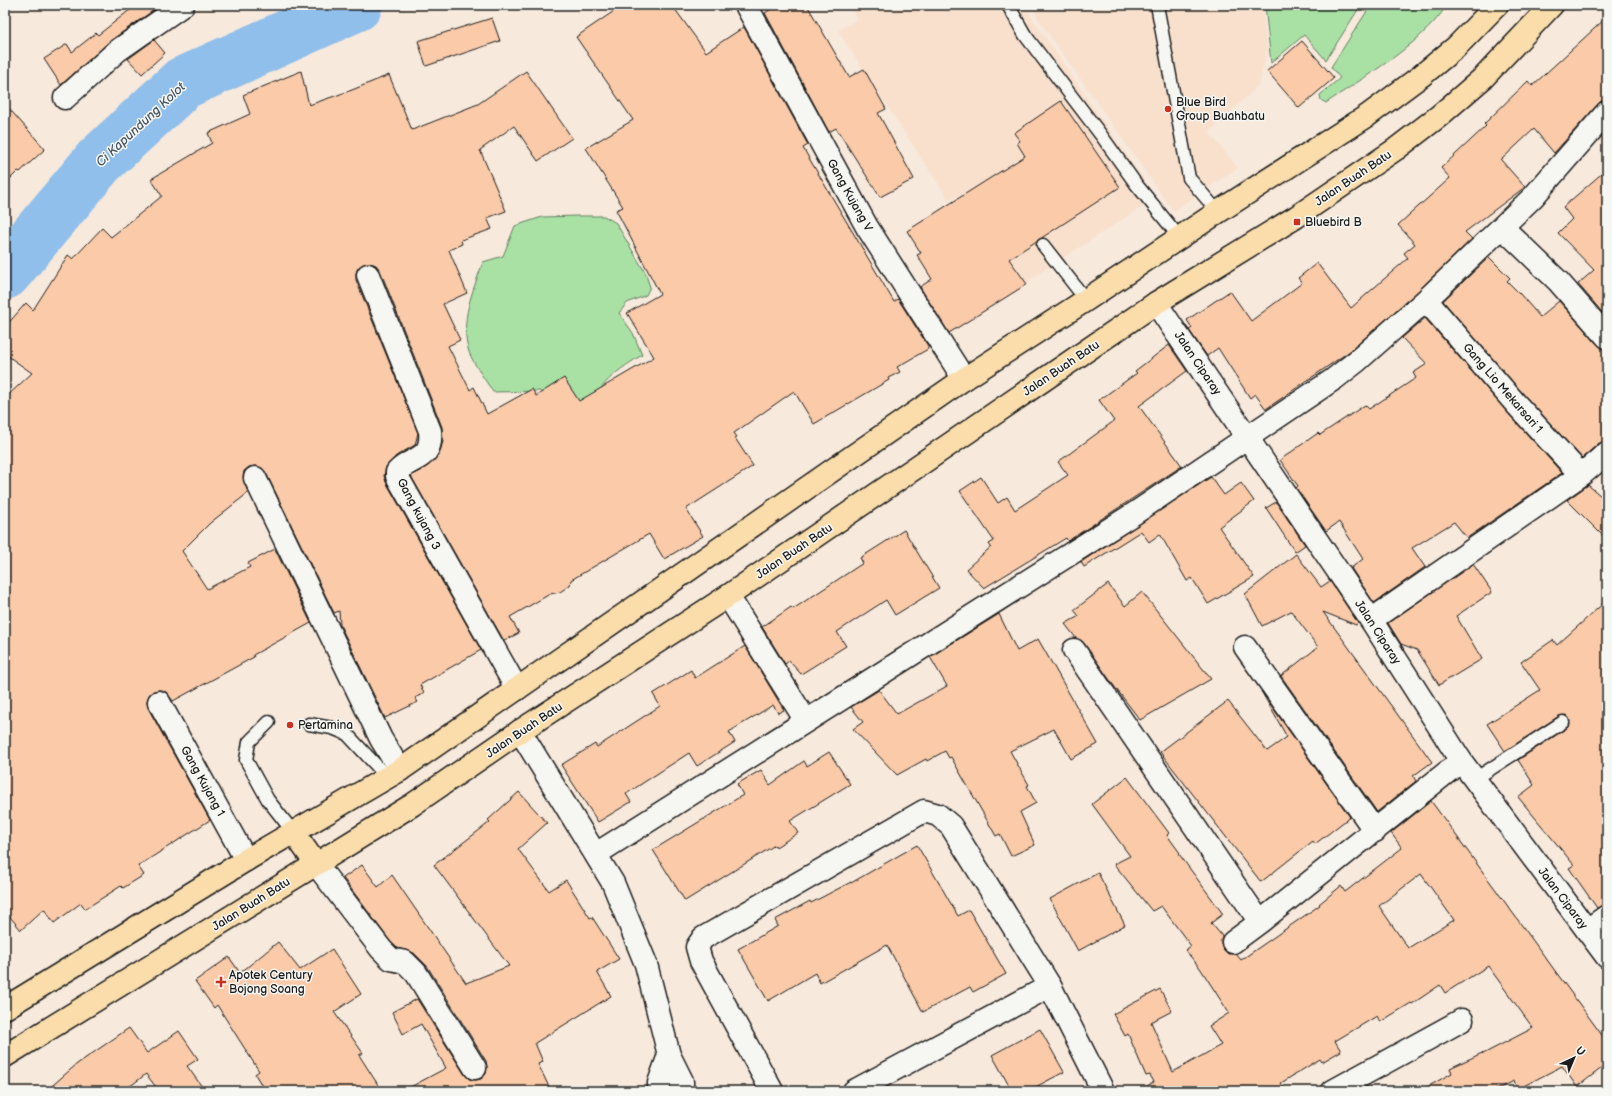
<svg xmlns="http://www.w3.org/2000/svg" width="1612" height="1096" viewBox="0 0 1612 1096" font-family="'Balsamiq Sans',sans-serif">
<rect width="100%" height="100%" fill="#f7e9dc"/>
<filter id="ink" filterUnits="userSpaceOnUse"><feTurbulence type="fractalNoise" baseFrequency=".025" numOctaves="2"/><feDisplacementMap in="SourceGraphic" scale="8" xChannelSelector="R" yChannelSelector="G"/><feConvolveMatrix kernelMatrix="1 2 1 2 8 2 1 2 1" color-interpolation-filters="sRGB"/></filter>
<g filter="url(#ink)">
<path fill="#f8e0cd" d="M850,5H1027L1031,17L1156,198L1026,282L962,194L949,200L838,31L857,19Z
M1032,5H1262L1267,51L1259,85L1209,132L1238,168L1173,211L1037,17Z"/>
<path fill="#a9e1a5" stroke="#627e60" d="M1265,5H1361L1326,60L1304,35L1271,63Z
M1371,5H1442L1445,8C1419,46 1364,77 1326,103L1321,100L1320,95L1340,78L1331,67Z
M578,216H604L616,223L645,272L650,287L646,295L627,303L619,313L633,333L642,355C621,368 605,379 593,400L553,406L540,391L493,392C486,381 473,363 469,352C459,321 473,291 483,262L503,256L515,226L542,217Z"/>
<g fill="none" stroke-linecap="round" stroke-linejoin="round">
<path stroke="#90bfeb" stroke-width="53" d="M5,273L99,161L183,83L356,5"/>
</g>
<path fill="#facaa9" stroke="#1c1c1c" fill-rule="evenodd" d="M136,5H161L110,41L61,85L44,59L67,44L72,52L96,33L98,35Z
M623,5H672L706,52L744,27L808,145L803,148L894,302L898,299L928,346V349L897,367L900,372L888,378L889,380L814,424L794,391L734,433L737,437L735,438L753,466L686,509L703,536L664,559L649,534L571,580L570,585L560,592L550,594L510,617L519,633L504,641L411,476L428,466L439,455L443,441L442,427L380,270L376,265L370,263L363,264L358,268L356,273V280L418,433L415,445L396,456L386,467L384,476L386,482L481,650L420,685L424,693L415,698L418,702L385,718L340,625L339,611L334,613L266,473L262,468L256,466L249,467L244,471L243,477L248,493L210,523L182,551L207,589L250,567L248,563L275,549L311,623L253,655L254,657L173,701L166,692L160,690L153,691L149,695L147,701L148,708L210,820L138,866L144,875L123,888L121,886L85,909L81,903L54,923L44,909L21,930L5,911V398L32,373L5,354V327L26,303L33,310L68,255L73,259L102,228L111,237L162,196L151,179L212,143L208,133L250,114L243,95L301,71L309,105L352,90L389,75L412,130L478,104L526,71L572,138L538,161L514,126L480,150L506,211L487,218L492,229L461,240L462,244L449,250L467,293L443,304L460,340L448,346L470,390L474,387L487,414L532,389L536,396L564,378L579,401L654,357L627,313L660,294L616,210L623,207L586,148L633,120L576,37Z
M777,5H807L849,77L864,69L886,109L878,113L914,179L880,197L836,128L829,132L765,13Z
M1607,17V100H1603L1598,104L1554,153L1534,129L1501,160L1525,187L1465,232L1472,239L1418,291L1350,351L1266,409L1255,394L1250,398L1218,348L1207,356L1189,330L1192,328L1187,320L1230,291L1251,321L1302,283L1298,278L1317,263L1351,308L1408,258L1404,253L1415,244L1398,225L1450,178L1441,168L1486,126L1484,124L1528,81L1532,86Z
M492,18L500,41L426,66L418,41Z
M154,40L165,53L142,74L128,59Z
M1302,41L1334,78L1299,108L1267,71Z
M1061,101L1120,187L1009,259L1027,284L949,333L920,287L932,279L917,255L921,253L907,231L1025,156L1017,143L1020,141L1014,133Z
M5,104L45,149L20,172L18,171L5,184Z
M1607,169V318L1578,284L1594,270L1558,233L1572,219L1563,207Z
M1489,257L1510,278L1507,281L1520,294L1540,317L1559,301L1598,345L1603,349H1607V441L1599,443L1582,458L1525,396L1443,301Z
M1425,318L1507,412L1562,473L1467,538L1454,522L1412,548L1425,567L1374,603L1351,568L1363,559L1339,522L1326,531L1296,488L1298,486L1280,460L1318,433L1320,435L1365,405L1369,409L1416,378L1413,373L1427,364L1402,338Z
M1169,345L1187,371L1139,406L1182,466L1068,541L1066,538L984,588L966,569L991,547L989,544L994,541L960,491L981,477L998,503L1007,497L1015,510L1068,475L1058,462L1114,421L1099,400L1137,373L1135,371Z
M1211,477L1224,495L1241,483L1254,501L1219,527L1254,577L1208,604L1192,578L1187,581L1160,534L1149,542L1141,531L1084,567L1081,562Z
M1588,485L1607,501V540L1567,500Z
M1276,502L1305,545L1295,552L1266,508Z
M904,530L939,588L895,615L886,600L837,632L846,646L801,674L789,661L785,664L762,627L791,607L793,609L863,563L860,558Z
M1296,554L1321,587L1330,581L1358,623L1356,625L1323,612L1432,762L1413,776L1416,781L1377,812L1281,676L1318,647L1291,611L1262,626L1245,594Z
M1473,564L1492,592L1456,616L1482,659L1439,685L1417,650L1401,644L1388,623Z
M1108,584L1125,606L1142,592L1211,679L1140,720L1114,686L1084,643L1076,638L1065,624L1079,616L1074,610Z
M1607,600V904L1597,908L1569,868L1574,865L1518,797L1534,785L1518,760L1567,728L1570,725L1569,718L1566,715L1559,716L1505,751L1487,724L1540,690L1521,662L1553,640L1557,645Z
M999,614L1017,651L1038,639L1098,744L1071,759L1054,729L1010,751L1029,785L1027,786L1036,803L1020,812L1035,845L1011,856L1000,834L996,836L951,757L949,758L945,751L927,761L926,759L897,775L853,729L863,722L851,707L879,690L897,714L947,686L930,657Z
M745,646L784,710L778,713L773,705L729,732L735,742L697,766L689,753L626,794L631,802L598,822L561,765L595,744L597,747L660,706L653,694L691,670L695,678Z
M1261,691L1350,817L1315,844L1313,841L1261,882L1160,752L1228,701L1267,751L1287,737Z
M829,752L850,784L790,821L798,833L776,847L775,845L685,901L653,850L743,795L737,784L761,770L770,785L804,761L807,766Z
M1127,777L1169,833L1167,835L1180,853L1179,854L1223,914L1211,923L1222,936L1221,943L1223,949L1228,954H1236L1241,960L1320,905L1319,904L1341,886L1345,892L1402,848L1391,833L1431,801L1607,1042V1064L1577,1087L1562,1066L1518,1089L1514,1081L1494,1091H1420L1452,1073L1450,1068L1482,1053L1483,1054L1533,1028L1488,966L1445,993L1440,985L1412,1004L1411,1003L1380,1022L1377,1016L1335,1041L1341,1051L1322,1062L1320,1059L1281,1083L1286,1091H1138L1154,1082L1150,1075L1146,1076L1128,1034L1125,1036L1113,1014L1160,989L1172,1011L1151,1022L1173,1072L1221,1045L1209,1026L1229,1013L1200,968L1185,950L1191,946L1161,906L1152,911L1114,864L1130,856L1092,804ZM1421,874L1454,920L1408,948L1379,906Z
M519,792L547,823L518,849L549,891L566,880L590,918L592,917L619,959L597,972L611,996L535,1043L543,1062L538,1064L551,1091H403L446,1068L421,1024L403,1034L392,1012L417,999L465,1075L469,1079L476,1080L481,1079L486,1074L487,1067L486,1061L427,966L414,953L397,948L390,941L343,878L362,865L378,887L392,875L466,983L509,966L434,865L490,822L488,820Z
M917,845L958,916L969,910L1006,974L973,992L970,987L923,1012L887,945L820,983L815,973L768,1001L738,949L778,926L775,920L810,901L811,903L851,882V883Z
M1098,873L1125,925L1078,951L1050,899Z
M278,942L300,970L332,949L361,994L334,1012L363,1053L359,1055L382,1091H265L255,1074L259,1071L217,1005L214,1008L195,981L229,957L240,973Z
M129,1028L147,1053L179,1031L198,1059L187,1066L205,1091H159L146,1074L124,1091H46L77,1064Z
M1040,1029L1064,1072L1028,1091H1012L992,1055Z"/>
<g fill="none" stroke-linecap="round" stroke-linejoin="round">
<defs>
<path id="lane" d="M1008,5L1025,35L1101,135L1136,184L1180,238
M1157,5L1189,178L1218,212
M1043,245L1086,300
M269,722L249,742L246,760L268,800L294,833
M309,724L332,728L347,734L388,778
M1475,779L1563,722"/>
<path id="street" d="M746,5L867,227L964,379
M65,98L117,51L183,5
M1502,227L1558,281L1607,337
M368,275L430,431C433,461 412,456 397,472V476L517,689
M1426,300L1516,404L1581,475
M255,478L381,739L400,770
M728,596L806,721
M1371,620L1581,475L1607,453
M1245,647L1375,831
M1074,650L1260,922
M159,702L246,860
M520,731L613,883L646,964L669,1055L682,1081V1091
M596,854L1135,513L1334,379L1357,361L1426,300L1533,197L1607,112
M316,864L381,949L391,959L405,962L416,973L475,1068
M1587,930L1607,916
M1233,942L1260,922L1461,761
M659,1091V1083L669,1055
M772,1091L701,961L697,947L703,938L924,811L938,815L951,826L1050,986L1103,1091
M854,1091L1050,986
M1333,1091L1462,1020"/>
<path id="secondary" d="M1156,303L1371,620L1461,761L1607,957"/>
<path id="primary" d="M294,833L316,864
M5,1008L246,860L400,770L964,379L1086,300L1218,212L1367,116L1421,76L1456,47L1497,5
M5,1056L412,805L520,731L728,596L1156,303L1296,217L1396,149L1439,116L1483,78L1552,5"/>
</defs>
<use href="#lane" stroke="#1c1c1c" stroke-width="15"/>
<use href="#street" stroke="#1c1c1c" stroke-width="25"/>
<use href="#secondary" stroke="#1c1c1c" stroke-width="25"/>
<use href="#primary" stroke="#1c1c1c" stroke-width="25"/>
<use href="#lane" stroke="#f6f6f2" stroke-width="12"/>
<use href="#street" stroke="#f6f6f2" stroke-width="22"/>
<use href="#secondary" stroke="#f6f6f2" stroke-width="22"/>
<use href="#primary" stroke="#faddab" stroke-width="22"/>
</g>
</g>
<g fill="#c8321e" stroke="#f6f6f2" stroke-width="1.5">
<circle cx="1168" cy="109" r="4"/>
<rect x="1293" y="218" width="8" height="8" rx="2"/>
<circle cx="290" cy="725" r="4"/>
<path d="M219 976h4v4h4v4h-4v4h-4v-4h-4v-4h4z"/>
</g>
<g text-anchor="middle" stroke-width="3" stroke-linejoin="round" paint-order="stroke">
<g font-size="12" fill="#1c1c1c" stroke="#f6f6f2" text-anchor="start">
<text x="1176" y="106">Blue Bird<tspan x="1176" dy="14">Group Buahbatu</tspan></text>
<text x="1305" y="226">Bluebird B</text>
<text x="298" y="729">Pertamina</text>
<text x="229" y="979">Apotek Century<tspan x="229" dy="14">Bojong Soang</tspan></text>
</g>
<g font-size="12" fill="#1c1c1c" stroke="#f6f6f2">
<text transform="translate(1353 178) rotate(-34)" y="4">Jalan Buah Batu</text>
<text transform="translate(850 195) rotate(61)" y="4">Gang Kujang V</text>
<text transform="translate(1198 363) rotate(56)" y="4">Jalan Ciparay</text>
<text transform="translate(1061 368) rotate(-34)" y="4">Jalan Buah Batu</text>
<text transform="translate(1503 388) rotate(49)" y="4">Gang Lio Mekarsari 1</text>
<text transform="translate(419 514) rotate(62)" y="4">Gang kujang 3</text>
<text transform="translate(794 551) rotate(-34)" y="4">Jalan Buah Batu</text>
<text transform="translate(1378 632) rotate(57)" y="4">Jalan Ciparay</text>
<text transform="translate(524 730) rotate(-34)" y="4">Jalan Buah Batu</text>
<text transform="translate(203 781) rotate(61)" y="4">Gang Kujang 1</text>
<text transform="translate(1563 898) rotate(53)" y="4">Jalan Ciparay</text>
<text transform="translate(251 904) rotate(-32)" y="4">Jalan Buah Batu</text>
</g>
<g font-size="13" font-style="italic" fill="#455564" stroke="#f6f6f2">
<text transform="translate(140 124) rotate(-43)" y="5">Ci Kapundung Kolot</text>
</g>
</g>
<rect width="1612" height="1096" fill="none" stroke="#f6f6f2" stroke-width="20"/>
<rect x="10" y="10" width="1592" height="1076" fill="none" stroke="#1c1c1c" stroke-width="1.5" filter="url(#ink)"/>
<g transform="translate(1574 1058) rotate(44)" stroke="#f6f6f2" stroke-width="3" paint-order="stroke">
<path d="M0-3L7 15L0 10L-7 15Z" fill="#1c1c1c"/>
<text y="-6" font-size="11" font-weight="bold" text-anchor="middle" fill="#1c1c1c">U</text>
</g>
</svg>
